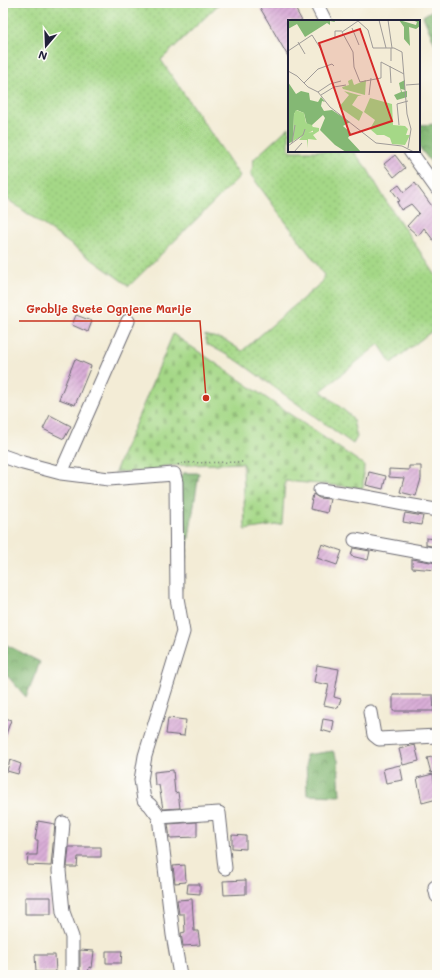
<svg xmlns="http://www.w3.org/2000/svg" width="440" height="978" viewBox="0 0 440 978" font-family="Mali,sans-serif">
<defs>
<pattern id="grass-dots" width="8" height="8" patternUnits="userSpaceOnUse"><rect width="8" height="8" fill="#a5d887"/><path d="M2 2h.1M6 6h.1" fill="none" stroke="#8eb975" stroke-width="1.8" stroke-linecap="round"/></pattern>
<pattern id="forest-crowns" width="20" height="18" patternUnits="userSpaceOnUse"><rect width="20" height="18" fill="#84b874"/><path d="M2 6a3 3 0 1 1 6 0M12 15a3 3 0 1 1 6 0" fill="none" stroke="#6c9560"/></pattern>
<pattern id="cemetery-stones" width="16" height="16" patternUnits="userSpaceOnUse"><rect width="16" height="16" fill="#a5d887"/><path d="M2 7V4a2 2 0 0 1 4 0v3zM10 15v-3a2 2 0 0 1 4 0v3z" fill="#8eb975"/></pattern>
<pattern id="building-hatch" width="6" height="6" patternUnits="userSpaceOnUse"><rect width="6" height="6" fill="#d9add7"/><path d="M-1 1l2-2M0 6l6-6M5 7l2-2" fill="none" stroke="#b08cb0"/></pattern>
</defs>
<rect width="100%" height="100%" fill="#fdfcf7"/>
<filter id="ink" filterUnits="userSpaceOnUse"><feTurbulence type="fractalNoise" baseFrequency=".025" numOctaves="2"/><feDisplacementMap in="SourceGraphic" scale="8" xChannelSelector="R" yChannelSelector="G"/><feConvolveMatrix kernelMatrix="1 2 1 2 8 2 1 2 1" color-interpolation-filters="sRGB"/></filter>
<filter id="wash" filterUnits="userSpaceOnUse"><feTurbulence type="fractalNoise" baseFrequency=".012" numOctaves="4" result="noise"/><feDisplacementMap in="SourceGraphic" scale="16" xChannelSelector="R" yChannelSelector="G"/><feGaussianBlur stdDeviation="0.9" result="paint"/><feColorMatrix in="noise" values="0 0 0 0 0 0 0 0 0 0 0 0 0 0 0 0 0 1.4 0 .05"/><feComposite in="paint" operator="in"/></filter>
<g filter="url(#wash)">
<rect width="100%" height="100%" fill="#f3ecd6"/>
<path fill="url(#grass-dots)" stroke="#647d61" d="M3,3H220L161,60L240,176L129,286L3,196Z
M289,127V151H353L368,170L386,201L437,277V327L391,363L379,344L321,391L352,417L357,437L353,444L238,361L207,344L205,335L225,340L242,351L322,282L324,274L251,175L254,159Z"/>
<path fill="url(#forest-crowns)" stroke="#536d58" d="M437,7V49L423,16Z
M437,124V170L419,147V125Z
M183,473H199L181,589L176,482Z
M3,643L40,662L26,697L3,671Z
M333,751L338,760L340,796L307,795L306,755Z"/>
<path fill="url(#cemetery-stones)" stroke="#647d61" d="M173,334L364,465L363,488L285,481L282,524L245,530L243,463L163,466L156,471L115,472Z"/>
<g id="blocks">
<path fill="url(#building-hatch)" d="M264,3H294L297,9L296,10L302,21H289V58L259,6Z
M395,155L405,168L394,177L384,164Z
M415,183L437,213V245L424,228L418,236L407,226L419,213L411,204L401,210L397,202L400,201L392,190L399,185L404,192Z
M76,315L92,321L88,332L72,325Z
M75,359L91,366L75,405L59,399Z
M50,415L71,426L64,439L43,429Z
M409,466H421V479L416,496L400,492L404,478L389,477V469L409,470Z
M369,472L386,476L383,489L366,485Z
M313,494L319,498L330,499L327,513L310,509Z
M405,513L423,516L421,525L403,522Z
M426,538L437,539V547L426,545Z
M322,544L342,551L337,565L317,558Z
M353,548L370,551L368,560L351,556Z
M412,559L437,563V570L412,568Z
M317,665L339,669L334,697L341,699L338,708L324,705L329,685L314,682Z
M393,695H433L434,711H393Z
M3,717L11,720L4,740H3Z
M168,718L186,720L184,736L166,734Z
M323,719L334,721L332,733L321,730Z
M415,745L419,761L403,765L399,749Z
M437,756V771L431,773L427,758Z
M10,760L21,764L18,774L7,771Z
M400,765L403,780L386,783L383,769Z
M173,770L175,793L178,792L180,808L163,809L159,785H155L154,772Z
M433,774L437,799L422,803L417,778Z
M38,821L55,824L51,866L27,865L28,855H37L38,840H35Z
M197,822V837L170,838L168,824Z
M232,835L246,836V849L232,848Z
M69,847H101V857H78L77,867H67Z
M185,865L186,882L175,883L173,866Z
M246,880V894L224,895L223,881Z
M188,884H200V894L187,893Z
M25,897H51V914H25Z
M192,899L194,931H198L200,945L183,946L181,933L185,932L184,914H179L177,900Z
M80,950L94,951L92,968L89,967L88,975H80Z
M106,951H122L121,963H106Z
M35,955H55L56,972H36Z"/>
</g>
</g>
<g filter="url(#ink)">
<use href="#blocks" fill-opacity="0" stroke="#6b6971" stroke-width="1"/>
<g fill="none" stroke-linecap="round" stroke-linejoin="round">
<defs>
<path id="minor" d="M316,3L325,21
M410,151L437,189
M3,456L23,463L61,473L109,479L174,474L176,482L177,598L183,632L145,756L141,780L144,800L150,805L159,817L173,935L180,975
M61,473L128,321
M320,490C360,494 398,504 437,510
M355,540L437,555
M370,712L374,735L379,739L437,736
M159,817L219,813L225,868
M63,823L59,871L63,912L72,937V975
M435,887L437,896"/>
</defs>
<use href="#minor" stroke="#6b6971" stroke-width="15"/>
<path stroke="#6b6971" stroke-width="1.5" stroke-dasharray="1 3" stroke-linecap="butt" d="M178,465L180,463L244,462"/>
<use href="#minor" stroke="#fff" stroke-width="13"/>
</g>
</g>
<g transform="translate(288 20)">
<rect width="132" height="132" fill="#f3ecd6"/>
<path d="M56,71L74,76H70L64,85L75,92L71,101L51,87L61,75ZM82,78L104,84L105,105L117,106L120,109L118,115H122L117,125L104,124L102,118L96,115H89L82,109L87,100L76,92ZM25,107L31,108V111L25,115L29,120L20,119V128L19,120H11L17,113L25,112Z" fill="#a5d887"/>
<path d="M3,0H46L47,2L42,1V5L39,3L17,17L9,4L0,9V2ZM111,0L128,5L129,2L124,0H131L132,6L128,9L121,7L122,26L116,19V7ZM117,60V70L113,69L114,72L119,71V77L109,80L106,75L113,72L111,63ZM0,62L8,74L13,71L21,73L22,80L30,82L33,77L37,82L34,81L33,86L36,91L44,90L62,102L55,106L63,113L60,118L73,132H58L47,125L32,110L37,98L35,95L24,105H19L16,93L9,90L6,94L5,121L0,124Z" fill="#84b874"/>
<path d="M64,59L66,65L78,60L77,75L55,69L54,67L61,65L60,61Z" fill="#a5d887"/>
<path d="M8,90L16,93L18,103L24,105L26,110L5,121L6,94Z" fill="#a5d887"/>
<path fill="none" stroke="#9f9b98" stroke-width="1" d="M69,0L80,10L85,28H106L114,32L119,94L123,109L120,128M91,0L98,28M100,0L104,28M70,1L54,12L65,32L66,47L72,62L93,58V42L116,54M64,8L71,25M47,17V11H54M10,22L17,34M0,31L24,15L34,31M103,41V28M102,46L103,63M0,51L9,56L20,67L30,72L42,87L88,123L114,126L126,132M16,63L30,49L44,44L46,46M118,65L132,64M30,72L42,64L53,61M33,75L46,67L58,65M81,75L83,58M111,105L109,84L120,81M4,123L7,105M0,126L15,115L17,109M6,132L14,123"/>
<path fill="#d62828" fill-opacity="0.15" stroke="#d62828" stroke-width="2" d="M72,9L104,101L62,115L31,23Z"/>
<rect width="132" height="132" fill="none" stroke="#22223b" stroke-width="2"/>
</g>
<path fill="none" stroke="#c8321e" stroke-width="1.5" d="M206 398L200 321H19"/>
<circle fill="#c8321e" stroke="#fdfcf7" stroke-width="1.5" cx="206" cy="398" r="4"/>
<g font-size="11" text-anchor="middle" font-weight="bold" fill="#c8321e" stroke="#fdfcf7" stroke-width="3" stroke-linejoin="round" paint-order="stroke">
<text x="109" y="313">Groblje Svete Ognjene Marije</text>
</g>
<rect width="440" height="978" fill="none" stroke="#fdfcf7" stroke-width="16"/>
<g transform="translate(46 46) rotate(199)" stroke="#fdfcf7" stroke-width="3" paint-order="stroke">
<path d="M0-3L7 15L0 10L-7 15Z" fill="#22223b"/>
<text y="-6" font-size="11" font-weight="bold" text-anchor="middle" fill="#22223b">N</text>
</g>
</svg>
